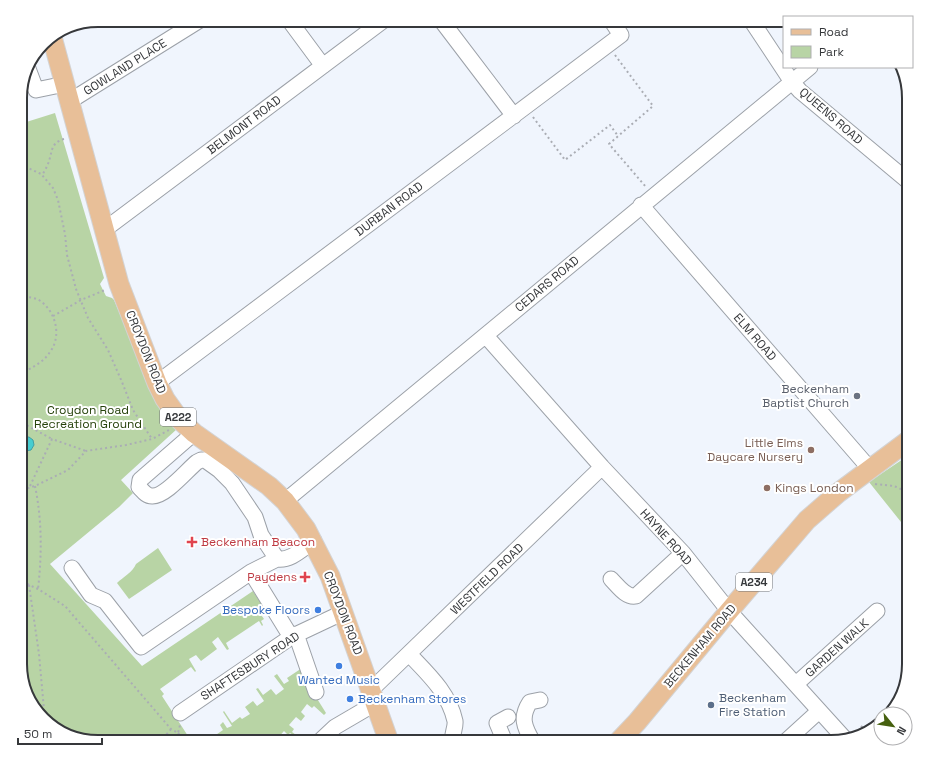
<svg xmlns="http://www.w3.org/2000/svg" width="929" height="762" viewBox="0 0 929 762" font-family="'Space Grotesk',sans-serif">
<rect width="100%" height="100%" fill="#f0f5fd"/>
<path fill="#b8d4a5" d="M55,113L104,278L100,284L106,296L112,298L114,300L128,333L177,429L121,480L133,493L119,507L50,564L142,666L253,591L262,605L257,609L264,619L261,621L263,625L262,626L259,621L226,643L229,649L227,650L218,637L212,642L217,649L201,661L196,655L189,659L196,671L195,672L191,667L160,689L164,694L162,696L188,736L190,734L196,742L204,736L207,741L223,730L220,725L223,722L227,728L232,726L223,712L224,711L232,723L240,717L242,719L250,714L245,707L253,701L257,706L264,701L256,689L258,688L263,695L271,689L276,695L284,689L274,676L277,674L284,684L289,681L287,678L302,668L311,689L326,713L324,715L314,706L312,708L307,704L301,712L305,716L301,721L296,717L289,725L294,729L292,732L296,735L295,736L290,733L288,735L284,731L277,739L280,742H177L174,739L172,742H98L46,723L28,698L20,669V124Z
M909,455V532L869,482Z
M158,548L172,570L129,599L117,583C123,577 133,572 136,564Z"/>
<path fill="#46cdd0" stroke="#41a0a3" d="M29,437L33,440L34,445L31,450L20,452V438Z"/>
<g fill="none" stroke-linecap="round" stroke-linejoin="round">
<defs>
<path id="minor" d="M289,20L323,66
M441,20L514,116
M751,20L792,82L800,91L909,182
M27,66L36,90L65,84
M70,101L200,20
M641,205L870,469
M104,230L384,20
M486,336L602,467L683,553L729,611L845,739
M157,383L621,35L611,20
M194,433L140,480L139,487C143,491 146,496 152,496C165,497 187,470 197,462L201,460H205L219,470L232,483L255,517L261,535L277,559C291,561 302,549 314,541
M285,501C460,357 634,211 810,67
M72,568L91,595L105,601L141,647L251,572L277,559
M251,572L291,637
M611,579C618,586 626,598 636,596L683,553
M296,634L316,692
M410,655C428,674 449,693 455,721C456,728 451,735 453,742
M796,684L877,611
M371,690L602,467
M180,713L291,637L344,612
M319,742L335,727L376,703
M505,742L497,723L508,717
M533,742C524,727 520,717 530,702L540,700
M785,742L819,711"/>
<path id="major" d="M52,37L119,284L157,383L165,399L180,420L194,433L269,486L285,501L306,529L330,576L389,742
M618,742L637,722L729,611L807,520L838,493L909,440"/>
</defs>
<use href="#minor" stroke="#9ca1a8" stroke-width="17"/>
<use href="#major" stroke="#d3d3d4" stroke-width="21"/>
<path stroke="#aaadb4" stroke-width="2" stroke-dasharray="2 3" stroke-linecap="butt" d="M615,55L653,106L609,144L646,187
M533,117L565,160L610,125L618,136
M64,139C49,143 53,154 47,166C46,169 44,172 42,175L53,188L58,200L65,234L67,255L76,289L88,318L108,350L122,382L133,410L152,439
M20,167H26L41,174
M53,316L81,300L105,290
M20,374C31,368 43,363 50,352C62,336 56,311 39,300C33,297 26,297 20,297
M20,418L28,426L52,439
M875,484C890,486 900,484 909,497
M30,486L52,439L86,451
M35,486C42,520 42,554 38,589
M906,493L909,483
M20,495C25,490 28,487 35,486L68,470L86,451L126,445L152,439L169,430
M20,577L29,585L38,589L65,606L171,729L178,733L180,725
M29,585L39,654L45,721
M861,726L867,732
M178,733L186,742
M160,742L171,729"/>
<use href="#minor" stroke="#fff" stroke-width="15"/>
<use href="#major" stroke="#e8bf98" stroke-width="19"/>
</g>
<circle fill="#6b7280" stroke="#fff" stroke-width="1.5" cx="857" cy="396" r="4"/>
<g fill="#8d6e63" stroke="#fff" stroke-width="1.5">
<circle cx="811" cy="450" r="4"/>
<circle cx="767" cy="488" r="4"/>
</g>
<g fill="#e0444e" stroke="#fff" stroke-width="1.5">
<path d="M190 536h4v4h4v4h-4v4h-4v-4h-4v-4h4z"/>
<path d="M303 571h4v4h4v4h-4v4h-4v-4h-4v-4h4z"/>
</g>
<g fill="#3f7fe0" stroke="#fff" stroke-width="1.5">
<circle cx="318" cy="610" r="4"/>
<circle cx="339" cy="666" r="4"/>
<circle cx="350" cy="699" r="4"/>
</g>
<circle fill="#5c6f8a" stroke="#fff" stroke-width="1.5" cx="711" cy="705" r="4"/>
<g text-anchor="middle" stroke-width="4" stroke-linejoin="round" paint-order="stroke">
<g fill="#fff" stroke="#727476" stroke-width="1">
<rect x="160" y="408" width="36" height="18" rx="3"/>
<rect x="736" y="573" width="36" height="18" rx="3"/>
</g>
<g font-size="11" font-weight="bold" fill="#36383b">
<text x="178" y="421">A222</text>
<text x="754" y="586">A234</text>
</g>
<g font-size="12" fill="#36383b" stroke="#fff">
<text transform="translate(125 67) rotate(-32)" y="4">GOWLAND PLACE</text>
<text transform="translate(831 116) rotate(41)" y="4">QUEENS ROAD</text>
<text transform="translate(244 125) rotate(-37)" y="4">BELMONT ROAD</text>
<text transform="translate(389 209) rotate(-37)" y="4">DURBAN ROAD</text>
<text transform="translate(547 284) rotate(-40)" y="4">CEDARS ROAD</text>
<text transform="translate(755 337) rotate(49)" y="4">ELM ROAD</text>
<text transform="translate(146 352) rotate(68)" y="4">CROYDON ROAD</text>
<text transform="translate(666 537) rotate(48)" y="4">HAYNE ROAD</text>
<text transform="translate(487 579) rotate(-44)" y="4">WESTFIELD ROAD</text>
<text transform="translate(343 613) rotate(69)" y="4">CROYDON ROAD</text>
<text transform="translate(700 646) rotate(-50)" y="4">BECKENHAM ROAD</text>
<text transform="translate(837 648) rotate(-42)" y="4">GARDEN WALK</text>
<text transform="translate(250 666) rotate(-33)" y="4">SHAFTESBURY ROAD</text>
</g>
<g font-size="12" fill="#5b616d" stroke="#fff" text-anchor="end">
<text x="849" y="393">Beckenham<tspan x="849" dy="14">Baptist Church</tspan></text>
</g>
<g font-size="12" fill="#26420b" stroke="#fff">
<text x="88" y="414">Croydon Road<tspan x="88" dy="14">Recreation Ground</tspan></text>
</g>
<g font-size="12" fill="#785e54" stroke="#fff" text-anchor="end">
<text x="803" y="447">Little Elms<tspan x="803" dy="14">Daycare Nursery</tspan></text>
<text x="775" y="492" text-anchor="start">Kings London</text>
</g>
<g font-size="12" fill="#be3a42" stroke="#fff" text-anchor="start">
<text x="201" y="546">Beckenham Beacon</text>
<text x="297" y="581" text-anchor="end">Paydens</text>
</g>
<g font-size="12" fill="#366cbe" stroke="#fff" text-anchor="end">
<text x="310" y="614">Bespoke Floors</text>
<text x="339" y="684" text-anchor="middle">Wanted Music</text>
<text x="358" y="703" text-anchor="start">Beckenham Stores</text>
</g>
<g font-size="12" fill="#4e5e75" stroke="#fff" text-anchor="start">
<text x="719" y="702">Beckenham<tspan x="719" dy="14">Fire Station</tspan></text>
</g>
</g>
<path d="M0 0H929V762H0ZM98 27H831A71 71 0 0 1 902 98V664A71 71 0 0 1 831 735H98A71 71 0 0 1 27 664V98A71 71 0 0 1 98 27Z" fill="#fff" fill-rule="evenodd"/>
<path fill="none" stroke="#36383b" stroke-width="2" d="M98 27H831A71 71 0 0 1 902 98V664A71 71 0 0 1 831 735H98A71 71 0 0 1 27 664V98A71 71 0 0 1 98 27Z"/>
<rect x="783" y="16" width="130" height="52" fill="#ffffff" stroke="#afafb1"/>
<rect x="791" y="29" width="20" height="6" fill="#e8bf98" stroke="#afafb1"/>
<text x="819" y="36" font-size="12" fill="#36383b">Road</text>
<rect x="791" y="46" width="20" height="12" fill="#b8d4a5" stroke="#afafb1"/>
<text x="819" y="56" font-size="12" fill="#36383b">Park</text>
<g transform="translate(893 726) rotate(120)"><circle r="19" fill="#ffffff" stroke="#afafb1"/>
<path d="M0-3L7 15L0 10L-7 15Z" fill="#46600f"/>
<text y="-6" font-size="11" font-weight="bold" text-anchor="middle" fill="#36383b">N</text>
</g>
<path d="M18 738v6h84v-6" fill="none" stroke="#36383b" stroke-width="2"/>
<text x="24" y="738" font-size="12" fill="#36383b" stroke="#ffffff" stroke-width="3" paint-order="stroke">50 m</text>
</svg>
